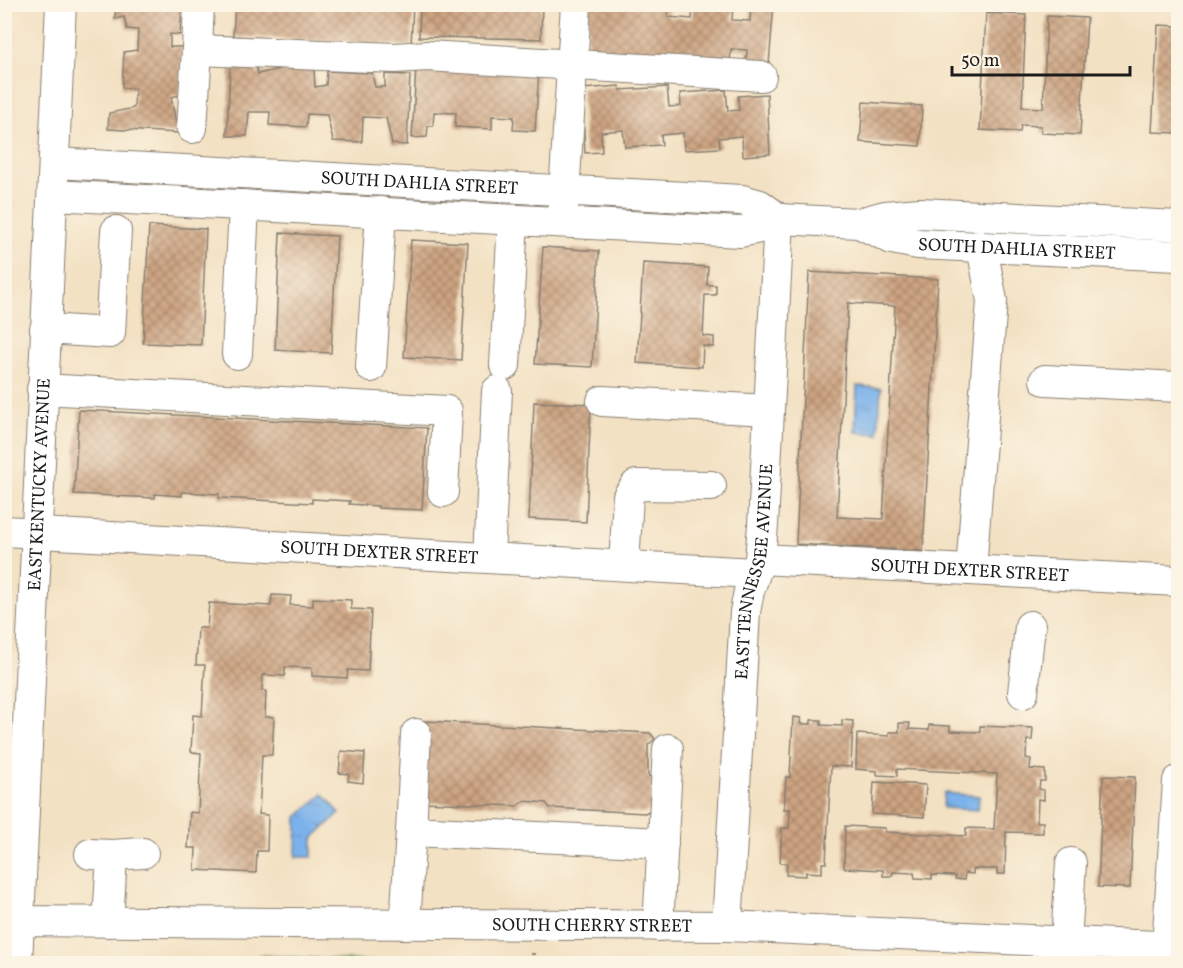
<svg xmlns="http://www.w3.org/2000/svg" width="1183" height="968" viewBox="0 0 1183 968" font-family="Vollkorn,serif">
<defs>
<pattern id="water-ripples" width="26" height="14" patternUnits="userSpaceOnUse" patternTransform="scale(1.5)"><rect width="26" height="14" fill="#7cb2eb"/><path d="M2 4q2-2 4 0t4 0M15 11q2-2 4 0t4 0" fill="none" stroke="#6b98c9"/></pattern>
<pattern id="building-cross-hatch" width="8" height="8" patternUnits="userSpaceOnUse" patternTransform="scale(1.5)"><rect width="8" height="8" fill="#cea482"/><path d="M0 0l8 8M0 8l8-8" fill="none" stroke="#a6856a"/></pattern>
</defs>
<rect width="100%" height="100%" fill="#fcf5e5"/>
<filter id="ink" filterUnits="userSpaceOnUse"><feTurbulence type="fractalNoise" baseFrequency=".0167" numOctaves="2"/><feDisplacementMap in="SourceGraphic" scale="12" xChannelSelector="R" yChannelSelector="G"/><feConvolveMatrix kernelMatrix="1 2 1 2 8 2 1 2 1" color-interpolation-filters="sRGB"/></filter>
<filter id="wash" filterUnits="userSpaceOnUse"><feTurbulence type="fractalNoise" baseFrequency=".008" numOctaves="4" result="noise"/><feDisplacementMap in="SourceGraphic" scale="24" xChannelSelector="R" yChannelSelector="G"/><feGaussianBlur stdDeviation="1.35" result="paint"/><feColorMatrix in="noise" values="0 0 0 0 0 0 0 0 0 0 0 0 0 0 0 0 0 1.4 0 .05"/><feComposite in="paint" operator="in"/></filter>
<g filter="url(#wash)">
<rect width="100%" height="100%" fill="#f3e1c3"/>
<path fill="#92c87a" stroke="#57724b" stroke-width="1.5" d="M259,955L399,963H258Z"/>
<path fill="url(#water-ripples)" stroke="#4c6784" stroke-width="1.5" d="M857,386L881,388L878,434L855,432Z
M944,793L979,796L978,810L943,808Z
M323,794L340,813L313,838L312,857H296L297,817Z"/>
<g id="blocks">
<path fill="url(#building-cross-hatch)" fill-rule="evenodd" d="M116,4H182L180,35L170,34V47H182L180,95L171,97L178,133L108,129L109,113L134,108L135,89L122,88L124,52L137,50L138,30L127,29L124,17L115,19Z
M235,4H413L411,46L233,36Z
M420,4H542L541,39L419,37Z
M590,4H669L668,17L692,19L693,5H733L732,20L750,21L751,4H774L769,64L746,62L747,50L731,49L730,65L586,54Z
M986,13L1026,15L1022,107L1043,108L1047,16L1087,18L1080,135L1041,133V126L1021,125L1020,132L980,130Z
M1158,25L1178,26V133L1152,132Z
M230,66L256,67L258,74L283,68L314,70L315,87L326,85L327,71L372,73L375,87H385V74L410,75L407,145L392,144L386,118L363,117L362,142L333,141L327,115L307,114L306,127L269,125L270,112H249L247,136H227Z
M416,67L539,72L535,131L513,130L514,117L492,116V129L455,127L456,113L434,112L433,126H428L427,137L412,138Z
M619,86L620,90L667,87L669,107L681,106L680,93L726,90L728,111L739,110L738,96L767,94L770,154L743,156L742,136L719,138L720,148L684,150L683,133L661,135L662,145L625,147L623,130L601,132L602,152L585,153L582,89Z
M863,102L922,106L920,146L860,142Z
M149,226L206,229L201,345L143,343Z
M280,233L337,236L331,353L275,350Z
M411,240L468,243L461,360L404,357Z
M543,247L599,251L592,367L535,364Z
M643,263L708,267L707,285H716V295H705L703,336L714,337V347L703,346L702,367L637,363Z
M809,272L938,279L923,551L796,544ZM848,303L895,306L883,519L837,517Z
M534,402L591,404L586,522L529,519Z
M79,410L427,428L422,510L378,508V506L349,504L350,501L312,499V503L219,498V494L182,492V496L155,494V498L74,494Z
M272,595L291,596L290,605L313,606V598L351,600V609L371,610L368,671L348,670L347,678L312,676V668L285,667V676L263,675L262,691H266L265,717H274L272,755H262L259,814L268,815L267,851H257L256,873L195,870L196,848H188L190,812L198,813L201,753L191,752L193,715L202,716L205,665H196L198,628H207L209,603L271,606Z
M793,717L801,718L800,724H811V720H821V725L842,726V720L853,721L851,767L831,766L826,863H822V873L806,872V876L786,875L787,863H780L782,828H789L790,809H784L786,777H790Z
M425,721L650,733L655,739L648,745V775L652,778L651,810L645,813L550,808L546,803L524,801L517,806L422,802L423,722Z
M899,723H910L909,729L929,730V725L950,726V731L980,732V726L1033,728L1032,740H1027L1026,758L1031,759L1030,769L1045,770V781H1040L1039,789L1044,790V800L1038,799L1037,822H1043V833L1006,832L1005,874H997V869H973V874L965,873L964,880L955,879V876L932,875V879L915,878L914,873L893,872L892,876H883V870L844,868L845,826L885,828V832L966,836V828L994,829L997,774L897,769V776L877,775V771L856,769L857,734L889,736V732H899Z
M341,751L365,753L363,783L348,781L349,774L339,773Z
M1103,776L1135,777L1130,888L1098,887Z
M874,782L926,785L924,817L872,814Z"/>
</g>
</g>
<g filter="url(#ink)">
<use href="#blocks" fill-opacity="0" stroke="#887e70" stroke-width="1.5"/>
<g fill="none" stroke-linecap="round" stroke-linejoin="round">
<defs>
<g id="minor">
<path d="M199,4L197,50L395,58L427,56L761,76"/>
<path d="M192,128L197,50"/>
<path id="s1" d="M54,163L742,200L760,205L779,219"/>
<path d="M53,195L740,232L764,227L779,219L859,223L885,216L920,213L1178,226"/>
<path d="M563,210L576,4"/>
<path id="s2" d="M859,223L892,239L918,244L1178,256"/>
<path d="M45,329L110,333L116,231"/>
<path d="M237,354L244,205"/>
<path d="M505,365L513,220"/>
<path d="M371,367L381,212"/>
<path d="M1045,380L1178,387"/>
<path d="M42,389L447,411L443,492"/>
<path d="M602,401L769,410"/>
<path id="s3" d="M4,531L754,573"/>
<path d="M489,558L497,391"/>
<path id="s4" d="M760,559L1178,581"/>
<path d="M624,565L628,496L636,485L711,486"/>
<path d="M971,570L992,301L982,247"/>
<path d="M1023,693L1030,626"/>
<path d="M416,734L411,831L663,843"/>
<path d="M90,854L112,855L108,922"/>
<path d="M112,855L143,853"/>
<path id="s5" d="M4,921L727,926L1178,947"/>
<path d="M405,924L411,831"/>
<path d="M658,926L668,749"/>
<path id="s6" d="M727,926L745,612L749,591L760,559L763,525L779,219"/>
<path d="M1066,942L1071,863"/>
<path d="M1167,947L1178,781"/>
<path id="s7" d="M17,964L61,4"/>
</g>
</defs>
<use href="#minor" stroke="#887e70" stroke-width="32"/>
<path stroke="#887e70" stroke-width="4" stroke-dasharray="4.5 4.5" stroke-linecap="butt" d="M532,964L533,953"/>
<use href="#minor" stroke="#fff" stroke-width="30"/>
</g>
</g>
<g text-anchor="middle" stroke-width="5" stroke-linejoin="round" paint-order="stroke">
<g font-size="18" fill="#1c1c1c" stroke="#fcf5e5">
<text dy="6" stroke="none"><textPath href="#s1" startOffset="366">SOUTH DAHLIA STREET</textPath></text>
<text dy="6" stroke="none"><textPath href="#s2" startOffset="162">SOUTH DAHLIA STREET</textPath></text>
<text dy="6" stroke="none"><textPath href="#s7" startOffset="480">EAST KENTUCKY AVENUE</textPath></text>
<text dy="6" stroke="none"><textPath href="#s3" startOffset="376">SOUTH DEXTER STREET</textPath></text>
<text dy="6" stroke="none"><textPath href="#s4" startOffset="210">SOUTH DEXTER STREET</textPath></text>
<text dy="6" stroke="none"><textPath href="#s6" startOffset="356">EAST TENNESSEE AVENUE</textPath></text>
<text dy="6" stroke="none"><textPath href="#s5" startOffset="588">SOUTH CHERRY STREET</textPath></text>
</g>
</g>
<rect width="1183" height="968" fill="none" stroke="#fcf5e5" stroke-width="24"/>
<path d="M952 66v9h178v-9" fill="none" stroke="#1c1c1c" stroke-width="3"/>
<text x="961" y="66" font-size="18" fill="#1c1c1c" stroke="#fcf5e5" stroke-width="4.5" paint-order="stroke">50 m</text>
</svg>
